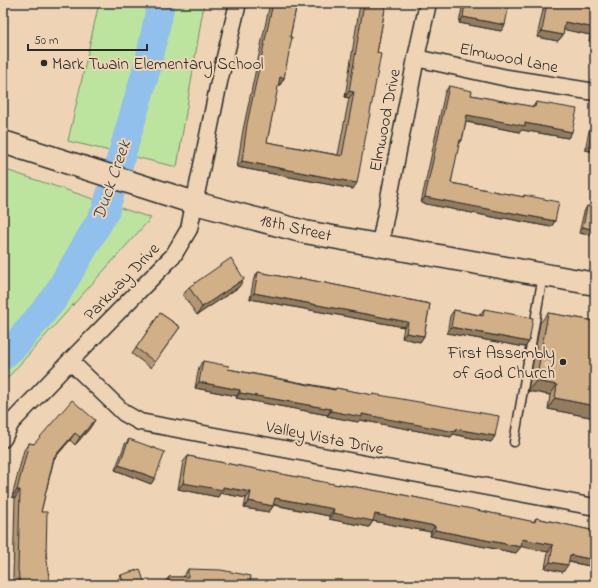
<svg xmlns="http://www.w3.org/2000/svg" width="598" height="588" viewBox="0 0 598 588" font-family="'Indie Flower',sans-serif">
<rect width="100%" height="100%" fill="#eed4b5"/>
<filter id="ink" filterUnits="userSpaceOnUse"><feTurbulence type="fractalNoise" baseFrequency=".025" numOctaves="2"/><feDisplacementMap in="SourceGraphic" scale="8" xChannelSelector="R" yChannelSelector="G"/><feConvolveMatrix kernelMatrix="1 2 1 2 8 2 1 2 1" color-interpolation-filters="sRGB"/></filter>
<g filter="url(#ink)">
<path fill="#bde49f" stroke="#748865" d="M99,3H204L177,167L68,141Z
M3,169L151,218L3,383Z"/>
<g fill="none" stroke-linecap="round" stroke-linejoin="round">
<path stroke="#90c0eb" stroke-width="28" d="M3,356L18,342L54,299L105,212L149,61L161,3"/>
<defs>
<path id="lane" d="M514,442L543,275"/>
<path id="street" d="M416,58L507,78L595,92
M380,244L416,58L428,3
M70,361L124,413L140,422L595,507
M3,439L11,423L70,361L173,256L189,229L219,82L238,3"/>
<path id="secondary" d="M3,142L195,203L305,232L595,284"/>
</defs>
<use href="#lane" stroke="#2b2b2b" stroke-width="11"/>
<use href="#street" stroke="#2b2b2b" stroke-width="19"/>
<use href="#secondary" stroke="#2b2b2b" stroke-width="25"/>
<use href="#lane" stroke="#eed4b5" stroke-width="8"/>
<use href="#street" stroke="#eed4b5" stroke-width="16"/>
<use href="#secondary" stroke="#eed4b5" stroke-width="22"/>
</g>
<path fill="#b49775" stroke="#2b2b2b" d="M270,3H297L290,37L284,78L280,85L278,84L267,142L338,155L349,98L345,97L360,4L361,3H386L377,53L353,189L237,167L243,130Z
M463,3H502L505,25L501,31L459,23Z
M545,3H569L595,9V43L589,41L590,35L564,29L563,35L558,41L537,37L544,5Z
M449,86L471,95L533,107L536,102L572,132L568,138L522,130L520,132L466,122L462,140L458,145L451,183L523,197L524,195L555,221L551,227L504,218L503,219L421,203L445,92Z
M592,125H595V152L585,150L589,131Z
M587,206L595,208V236L579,233L584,212Z
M258,272L299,280L300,278L430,304L424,336L420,342L402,338L404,327L250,299L254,278Z
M189,287H239L197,315L183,295Z
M484,309L529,342L525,347L447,333L450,316L454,310L480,315Z
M160,313L180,327L151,368L132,354Z
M548,313L595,321V418L548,409L550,395L528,391L540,323Z
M203,361L228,369L335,389L336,388L372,395L373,394L495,436L491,442L453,434L451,437L360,420L358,422L327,416L328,415L236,398L237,396L195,388L199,367Z
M90,428L75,445L70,440L54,459L41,512L50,585H14L13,577L15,498L12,497L24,450L29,443L34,444Z
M129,439L155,478L151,484L115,470L125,444Z
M188,456L338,485L339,484L388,493L389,492L533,522L536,518L595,531V567L568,562L563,572L545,568L548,552L521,546L516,553L430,536L431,532L373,521L369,527L329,519V516L274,505L269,512L244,508L246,498L220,493L218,497L178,489L183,462Z
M188,569L250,585H164V583L169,577H183Z
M121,575L145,585H116L115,583Z"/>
<path fill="#927b5f" stroke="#2b2b2b" d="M463,17L505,25L501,31L459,23Z
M565,22L595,28L590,35L561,29Z
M542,31L563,35L558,41L537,37Z
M593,35H595V43L589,41Z
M280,77L284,78L280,85L275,84Z
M349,91L354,92L349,98L345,97Z
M467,115L525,123L572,132L568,138L522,130L520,132L463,121Z
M460,140H462L458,146Z
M589,145L595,146V152L585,150Z
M242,161L357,183L353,189L237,167Z
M425,197L508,212L555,221L551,227L504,218L503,219L421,203Z
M583,227L595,230V236L579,233Z
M244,279L239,287L197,315L202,307Z
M254,293L408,322L404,327L250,299Z
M451,327L529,342L525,347L447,333Z
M406,333L424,336L420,342L402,338Z
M536,381L557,385L550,395L528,391Z
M199,382L240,390L237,396L195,388Z
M240,393L331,409L328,415L236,398Z
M555,398L595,406V418L548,409Z
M331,411L362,414L456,429L495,436L491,442L453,434L451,437L360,420L358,422L327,416Z
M95,420L90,428L75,445L80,437Z
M75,433L70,440L49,465L54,457Z
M119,465L155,478L151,484L115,470Z
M183,483L223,487L251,492L246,498L220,493L218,497L178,489Z
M17,490H20L15,498L12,497Z
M275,498L334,509L329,516L271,504Z
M249,501L273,506L269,512L244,508Z
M333,513L375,514L435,526L431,532L373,521L369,527L329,519Z
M435,530L521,547L516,553L430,536Z
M522,539L553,545L548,552L518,546Z
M570,555L595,560V567L565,561Z
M550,562L568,565L563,572L545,568Z"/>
<path fill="#d1b088" stroke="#2b2b2b" d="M273,3H297L290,37H292L284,78L280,77L267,142L342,156L354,92L349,91L364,3H386L377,53L381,54L357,183L242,161L247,124Z
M465,3H502L509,4L505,25L463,17Z
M547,3H569L595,9V35H593L595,28L565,22L563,35L542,31Z
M449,86L472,91L471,95L535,107L536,102L577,109L572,132L525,123V126L467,115L462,140H460L451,183L524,197V195L559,202L555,221L508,212V213L425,197Z
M592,125H595V146L589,145Z
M587,206L595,208V230L583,227Z
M231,258L244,279L202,307L189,287Z
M258,272L300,280V278L430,304L424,336L406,333L408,322L254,293Z
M484,309L533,318L529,342L451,327L454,310L483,316Z
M160,313L180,327L155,362L136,348Z
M548,313L595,321V406L555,398L557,385L536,381Z
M203,361L229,366L228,369L335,390L336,388L373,395V394L499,416L495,436L456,429L455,432L362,414V417L331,411V409L240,393V390L199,382Z
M72,400L95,420L80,437L75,433L54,457L41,512H47L46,557L50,585H20L18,569L20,490H17L29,443L34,444Z
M129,439L165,452L155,478L119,465Z
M188,456L339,485V484L389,493V492L535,522L536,518L595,531V560L570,555L568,565L550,562L553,545L522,539L521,547L435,530V526L375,514L373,521L333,513L334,509L275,498L273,506L249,501L251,492L223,487V490L183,483Z
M140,569L145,585H124L121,575Z
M188,569L221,570L251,576L250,585H168L169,577H188Z"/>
</g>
<g fill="#2b2b2b" stroke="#eed4b5" stroke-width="1.5">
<circle cx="44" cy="63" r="4"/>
<circle cx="563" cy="362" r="4"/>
</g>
<g text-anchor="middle" stroke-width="4" stroke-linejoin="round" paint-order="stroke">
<g font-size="17" fill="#2b2b2b" stroke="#eed4b5">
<text transform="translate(509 57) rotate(11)" y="6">Elmwood Lane</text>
<text transform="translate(384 120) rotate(-79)" y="6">Elmwood Drive</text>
<text transform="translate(296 227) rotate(13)" y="6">18th Street</text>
<text transform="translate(121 281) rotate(-46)" y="6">Parkway Drive</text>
<text transform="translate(325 437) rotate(11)" y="6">Valley Vista Drive</text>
</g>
<g font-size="17" fill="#2b2b2b" stroke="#eed4b5" text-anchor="start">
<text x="52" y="69">Mark Twain Elementary School</text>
<text x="555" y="358" text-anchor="end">First Assembly<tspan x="555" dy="20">of God Church</tspan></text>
</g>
<g font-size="18" font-style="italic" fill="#3a4148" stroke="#eed4b5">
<text transform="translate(111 180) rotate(-71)" y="6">Duck Creek</text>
</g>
</g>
<rect width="598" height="588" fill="none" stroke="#eed4b5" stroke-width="16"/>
<rect x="8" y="8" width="582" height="572" fill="none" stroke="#2b2b2b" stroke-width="1.5" filter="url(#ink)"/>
<path d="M28 44v6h119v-6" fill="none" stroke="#2b2b2b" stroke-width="2"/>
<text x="34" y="44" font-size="12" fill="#2b2b2b" stroke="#eed4b5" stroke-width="3" paint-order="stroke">50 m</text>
</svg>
